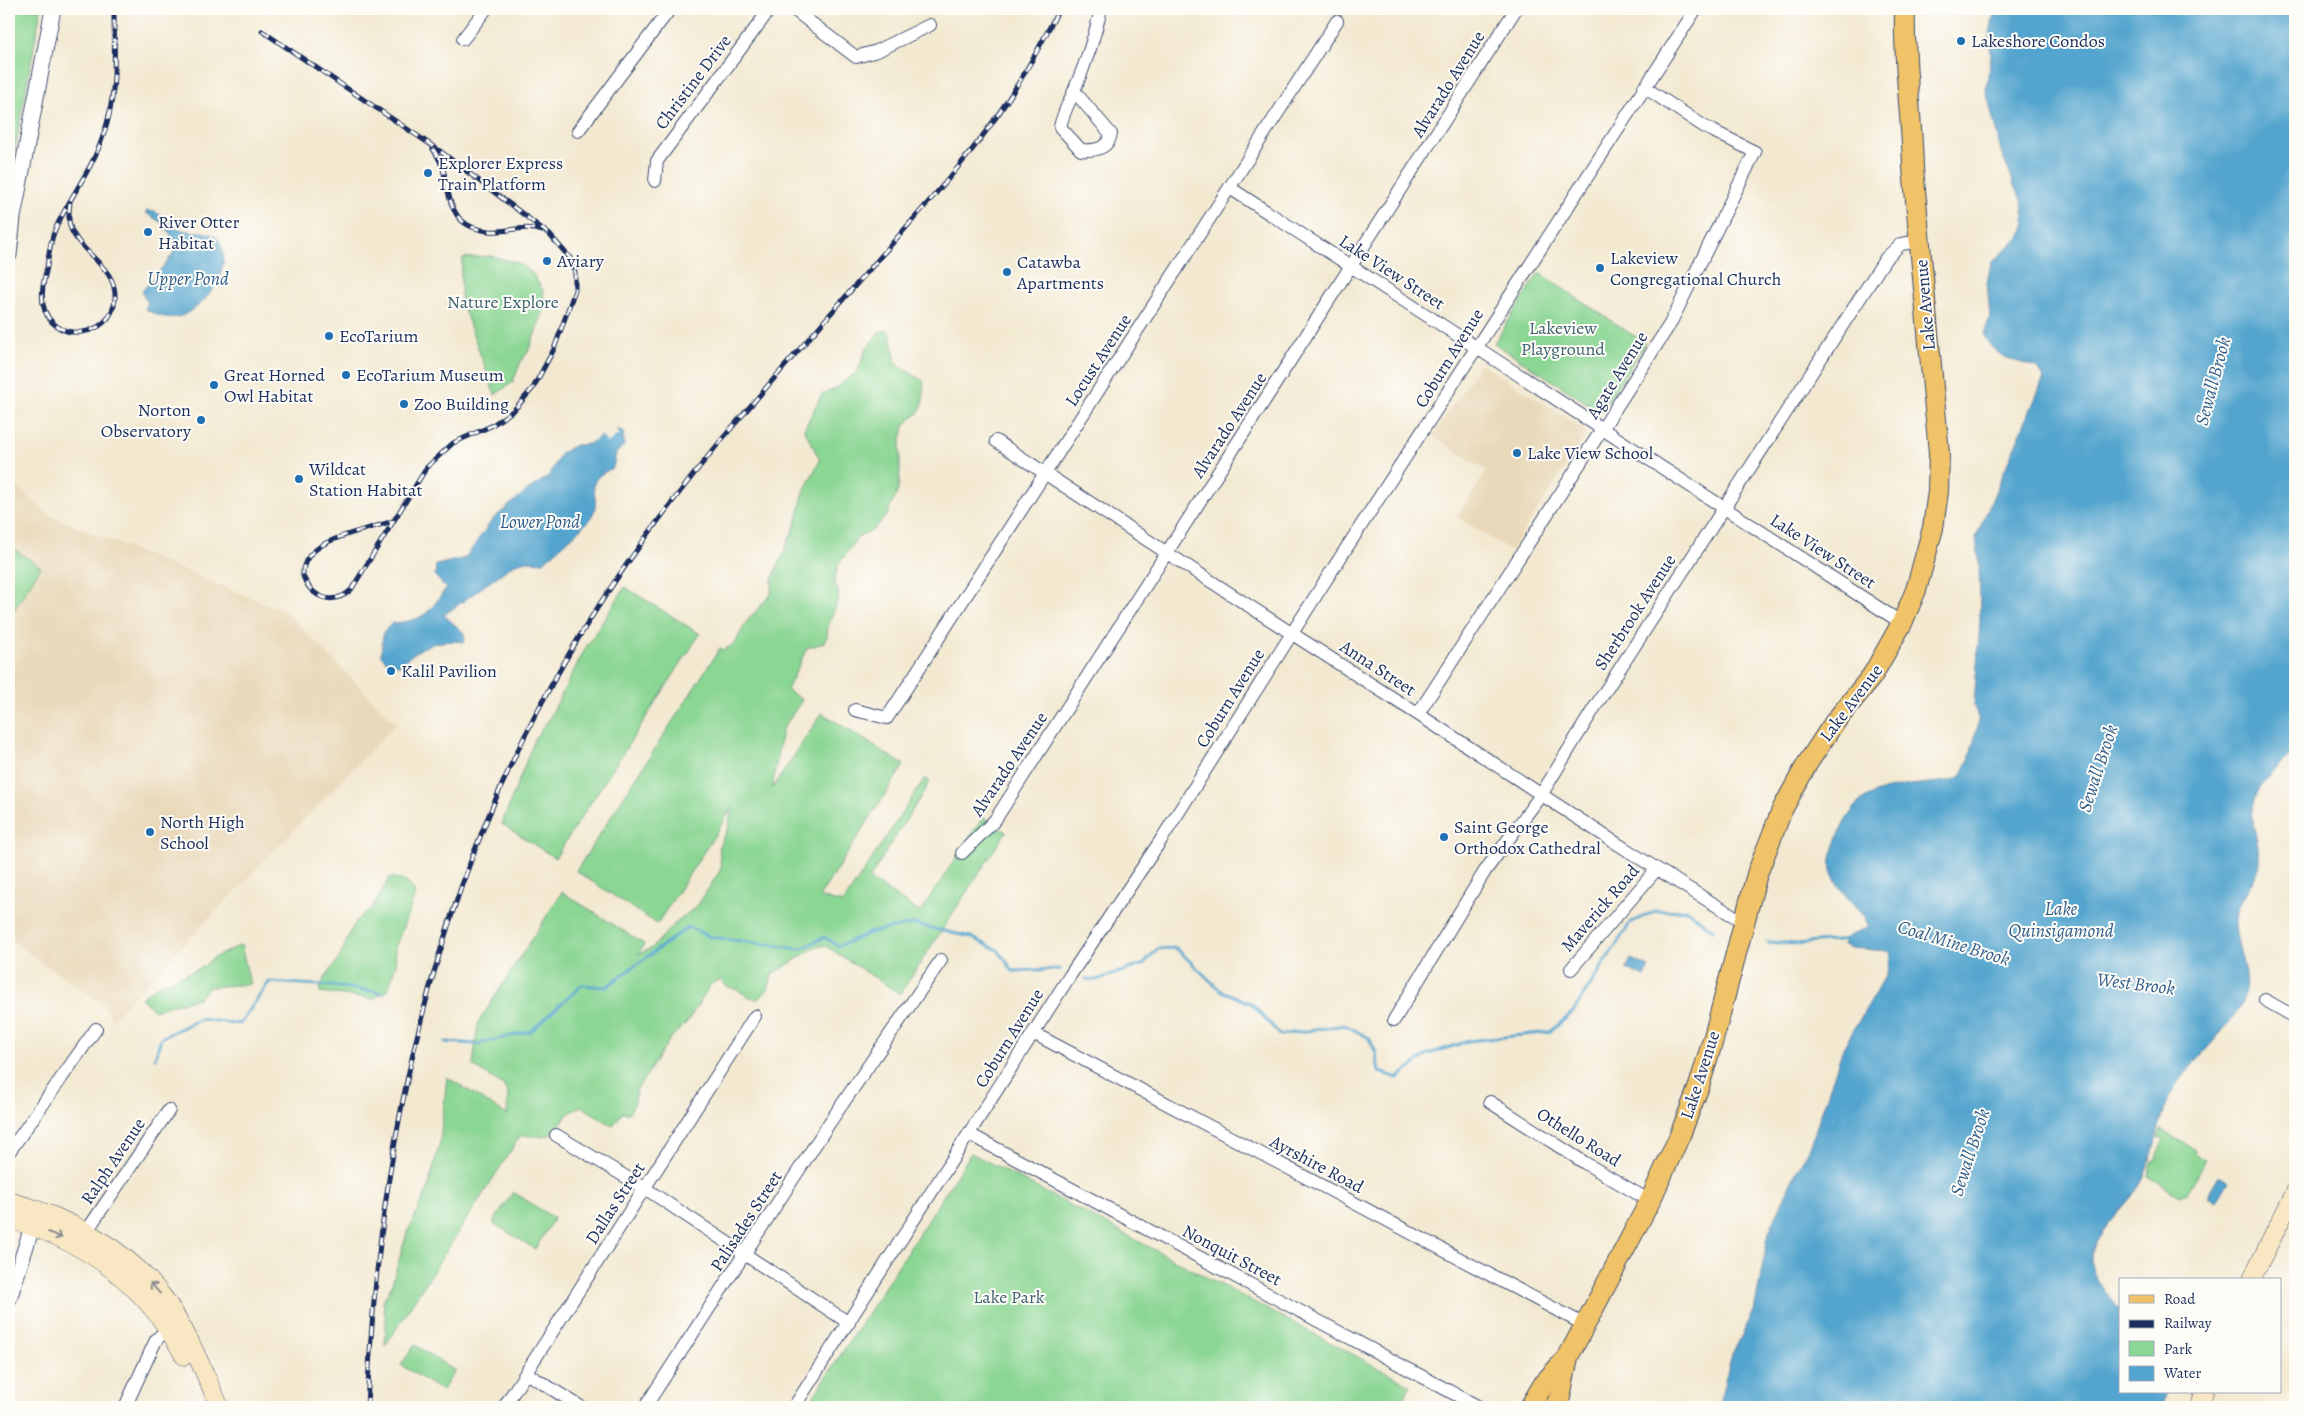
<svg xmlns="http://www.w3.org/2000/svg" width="2304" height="1416" viewBox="0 0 2304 1416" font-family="Alegreya,serif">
<rect width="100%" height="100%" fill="#fdfcf7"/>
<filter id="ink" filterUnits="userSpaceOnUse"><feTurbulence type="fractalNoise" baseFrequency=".02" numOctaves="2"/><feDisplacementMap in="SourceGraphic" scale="10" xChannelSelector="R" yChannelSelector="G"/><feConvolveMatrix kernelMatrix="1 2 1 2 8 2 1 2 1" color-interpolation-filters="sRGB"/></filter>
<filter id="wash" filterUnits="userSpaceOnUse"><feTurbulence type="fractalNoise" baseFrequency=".0096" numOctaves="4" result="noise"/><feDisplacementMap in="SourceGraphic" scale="20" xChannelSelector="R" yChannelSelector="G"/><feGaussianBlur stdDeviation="1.12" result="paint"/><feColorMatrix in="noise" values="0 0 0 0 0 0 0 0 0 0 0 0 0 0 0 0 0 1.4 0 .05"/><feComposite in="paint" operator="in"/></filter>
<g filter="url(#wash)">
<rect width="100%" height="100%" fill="#f3e9d1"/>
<path fill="#e9d9ba" d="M1481,363L1588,432L1511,551L1457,517L1487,471L1433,436Z
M9,481L51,516L286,612L396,724L112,1019L101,1003L9,939Z"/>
<path fill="#8ad693" stroke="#528278" d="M9,9H41L9,182Z
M491,256L519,263L533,274L543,291L545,308L528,352L521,361L513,382L495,395L461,301V272L463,258Z
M1539,273L1645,343L1601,412L1494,343Z
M887,330L891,336L896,364L923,381C924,391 925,407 917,414C912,419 906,421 904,428C896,449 904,474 896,496C894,503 888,506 889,513L874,529L859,536L838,565L834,582L839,592L838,600L828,626L827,637L823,643L807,648L787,690L802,700L782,730L772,789L822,713L904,765L819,897L843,903L925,778L930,782L869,879L920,912L983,817L1006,832L900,994L826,946H817L772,975L768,989L759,999C747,999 740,988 727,987L721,980L711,984L687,1022L670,1039L636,1091L635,1102L629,1113H622L613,1126L581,1106L568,1114L553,1133L545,1137L521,1135L385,1346L386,1323L383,1301L391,1287L407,1233L428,1188L440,1142L447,1077L507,1115L508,1093L503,1085L473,1066L478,1023L562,892L644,944L638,954L652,948L672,926L697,906L721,869L719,846L727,830L733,807L657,924L576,871L720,648L724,650L735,643L747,621L771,594L772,580L796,523L804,491L820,460L804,429L822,394L835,389L857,372L866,349L879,332Z
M9,546L41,567L9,618Z
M625,587L700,634L555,858L502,824L535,738L549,719L585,649Z
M390,877C402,880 412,882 415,895L395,948L396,964L388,990L373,999L319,992C324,974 331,972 339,958C348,942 351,917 371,910Z
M241,945L250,984L210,987L198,998L154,1010L141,998L158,985L203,967L213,958Z
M2161,1130L2196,1150L2195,1153L2206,1160L2187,1193L2180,1196L2148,1176L2152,1161H2155L2163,1139L2158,1138Z
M971,1153L1411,1385L1399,1407H807Z
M513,1192L554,1218L535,1249L493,1223Z
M415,1345L455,1371L442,1391L401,1365Z"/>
<path fill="#53a4ce" stroke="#376a96" d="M1995,9H2295V750C2272,775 2246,790 2254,828C2257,842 2261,856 2258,869C2253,887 2235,901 2235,920C2235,951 2256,978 2239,1008C2220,1040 2187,1064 2170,1097C2156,1125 2155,1159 2139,1186C2127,1207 2090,1236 2091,1261C2092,1279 2109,1297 2120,1309V1392H2165L2166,1395L2161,1407H1718L1732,1355L1754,1311L1769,1232L1796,1172L1810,1147L1843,1048L1887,973L1891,954L1887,951L1851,948L1843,945L1845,938L1869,926C1860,908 1842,895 1833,876C1827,864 1833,851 1837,839C1857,789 1879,789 1928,783C1939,782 1951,782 1961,776L1969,760L1979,721L1974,705L1980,621L1979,560L1976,537L2044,378L2037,367C2015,361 1994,358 1984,335L1990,316L1987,283L1991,263L2021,236L2025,226L2022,202L2002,155L1986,90L1991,54L1989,37Z
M147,210L152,212L155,211C160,216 173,226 180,229C192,234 211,228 219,241C235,267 205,310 178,317C166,319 155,315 145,309L148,303L142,293L143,290L171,257L175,249V242L165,225L146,213Z
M612,429L623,431L624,446L616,453L613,468C578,483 604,493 592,516C585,527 555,551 544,562L526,561L513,565L444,615L464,633L465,642C435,639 422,645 400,665L389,664L381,655L383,633L392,623C424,621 429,613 446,588L435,576L436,565L465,558L493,519L529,489L549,476L561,453L575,445L589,444Z
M1631,959L1649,967L1645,977L1626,969Z
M2219,1175L2229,1181L2217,1202L2207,1196Z"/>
<path fill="#f3e9d1" d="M611,427H614L619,434L607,443L601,434Z"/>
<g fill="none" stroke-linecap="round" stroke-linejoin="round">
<path stroke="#53a4ce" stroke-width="3" d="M1768,942L1796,944L1848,939
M1086,979L1096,980L1144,964L1157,949L1176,948L1220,990L1252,1004L1280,1035L1345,1025L1369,1038L1376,1053L1379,1072L1398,1078L1426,1055L1468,1041L1550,1032L1573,1012L1630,923L1655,911L1687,910L1713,930
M445,1042L478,1044L531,1031L582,985L606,987L688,927L711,937L801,949L824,937L839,946L872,932L914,924L971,937L998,950L1013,971L1060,969
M155,1058L161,1038L200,1019L240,1024L269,982L335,986L384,993"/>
</g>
</g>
<g filter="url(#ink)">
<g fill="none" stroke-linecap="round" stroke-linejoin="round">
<defs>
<path id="minor" d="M793,9L856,57L877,51L930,25
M463,39L486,9
M1074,91L1111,134C1108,149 1095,151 1081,150L1060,127C1063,113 1069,103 1074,91C1085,65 1095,36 1101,9
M578,131L670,9
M655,181L657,161L770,9
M1230,188L1902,623
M996,441C1135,533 1275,623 1416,713C1525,783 1632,856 1744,922
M855,710L887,718L1337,21
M1418,714L1670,324L1755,152L1705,127L1644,87
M962,853L995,820L1516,9
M1571,969L1656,870
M2265,1000L2295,1017
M1394,1020L1485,871L1541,795L1593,710L1886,258L1901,244L1920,241
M1033,1033L1585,1325
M1490,1102L1585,1163L1650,1201
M969,1134L1479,1407
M556,1135L646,1189L849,1323
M9,1152L96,1029
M86,1232L169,1110
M526,1373L581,1407
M125,1407L156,1340L172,1324
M504,1407L755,1016
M645,1407L830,1122L941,960
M794,1407L1071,974L1161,840L1329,575L1696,9"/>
<path id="tertiary" d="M9,255L13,217L53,9
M9,1299L36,1215"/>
<path id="secondary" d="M9,1201C68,1217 127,1248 164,1298C188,1331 203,1371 220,1407
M9,1219C87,1242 145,1283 184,1356
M2251,1280L2295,1192
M2200,1407L2204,1392"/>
<path id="primary" d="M1530,1407L1545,1382L1568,1357L1650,1201L1680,1135L1699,1086L1715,1033L1757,874L1782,810L1807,764L1834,723L1872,676L1902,623L1916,590L1933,528L1938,491L1939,453L1913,168C1912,115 1903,62 1905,9
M1555,1407L1560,1397L1568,1357"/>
</defs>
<use href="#minor" stroke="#3b4b6f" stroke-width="14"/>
<use href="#tertiary" stroke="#3b4b6f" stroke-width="17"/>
<use href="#secondary" stroke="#3b4b6f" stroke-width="19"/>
<use href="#primary" stroke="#3b4b6f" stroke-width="22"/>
<use href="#minor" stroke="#fff" stroke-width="12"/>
<use href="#tertiary" stroke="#fff" stroke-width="15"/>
<use href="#secondary" stroke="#f9e7c3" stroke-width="18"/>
<use href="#primary" stroke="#f0c369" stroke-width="20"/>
<defs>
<path id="rail" d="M262,31L440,151L549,234L570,258L575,273V290L554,349L533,388L514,410L491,426L453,443L427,467L351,590C332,607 311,597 303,576C300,538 365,532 392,521
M433,149C437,155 441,162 443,169C451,198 448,227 489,231C507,233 524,224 542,231
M70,203C69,210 68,219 70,226C78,253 117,266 115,298C113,339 51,346 43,304C41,291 44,280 47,267C49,255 50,241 55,230C69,198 92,170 103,136C118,96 114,51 114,9
M367,1407C378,1145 435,882 569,654C614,577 667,506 723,438C773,379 825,320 876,262C918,213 963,166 999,113C1022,80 1041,45 1059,9"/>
</defs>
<use href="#rail" stroke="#1b2f5e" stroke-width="5"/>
<use href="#rail" stroke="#fdfcf7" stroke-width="3" stroke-dasharray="9" stroke-linecap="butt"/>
</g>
<defs><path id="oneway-shaft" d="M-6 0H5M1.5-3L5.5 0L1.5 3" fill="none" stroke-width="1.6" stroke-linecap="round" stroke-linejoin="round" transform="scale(1.25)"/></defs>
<g stroke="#8a8b90">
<use href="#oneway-shaft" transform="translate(55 1235) rotate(22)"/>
<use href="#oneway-shaft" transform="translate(155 1288) rotate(-132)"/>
</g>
</g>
<g fill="#1f6fb2" stroke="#fdfcf7" stroke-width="2">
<circle cx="1961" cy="41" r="5"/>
<circle cx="428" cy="173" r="5"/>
<circle cx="148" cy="232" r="5"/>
<circle cx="547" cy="261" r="5"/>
<circle cx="1600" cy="268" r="5"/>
<circle cx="1007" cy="272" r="5"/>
<circle cx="329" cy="336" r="5"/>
<circle cx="346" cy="375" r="5"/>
<circle cx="214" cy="385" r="5"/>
<circle cx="404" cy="404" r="5"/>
<circle cx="201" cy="420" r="5"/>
<circle cx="1517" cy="453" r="5"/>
<circle cx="299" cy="479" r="5"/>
<circle cx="391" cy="671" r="5"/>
<circle cx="150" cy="832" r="5"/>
<circle cx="1444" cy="837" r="5"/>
</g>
<g text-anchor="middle" stroke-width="4" stroke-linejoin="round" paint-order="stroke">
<g font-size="18" fill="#1b2f5e" stroke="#fdfcf7" text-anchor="start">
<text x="1971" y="47">Lakeshore Condos</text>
<text x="438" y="169">Explorer Express<tspan x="438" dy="21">Train Platform</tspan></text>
<text x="158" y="228">River Otter<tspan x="158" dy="21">Habitat</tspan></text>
<text x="1610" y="264">Lakeview<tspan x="1610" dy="21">Congregational Church</tspan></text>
<text x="557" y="267">Aviary</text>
<text x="1017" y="268">Catawba<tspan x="1017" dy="21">Apartments</tspan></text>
<text x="339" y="342">EcoTarium</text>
<text x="224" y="381">Great Horned<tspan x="224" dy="21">Owl Habitat</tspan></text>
<text x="356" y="381">EcoTarium Museum</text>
<text x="414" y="410">Zoo Building</text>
<text x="191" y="416" text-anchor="end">Norton<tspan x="191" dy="21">Observatory</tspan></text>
<text x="1527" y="459">Lake View School</text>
<text x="309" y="475">Wildcat<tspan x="309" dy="21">Station Habitat</tspan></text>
<text x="401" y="677">Kalil Pavilion</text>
<text x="160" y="828">North High<tspan x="160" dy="21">School</tspan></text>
<text x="1454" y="833">Saint George<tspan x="1454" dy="21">Orthodox Cathedral</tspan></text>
</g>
<g font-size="18" fill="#1b2f5e" stroke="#fdfcf7">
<text transform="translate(693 82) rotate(-53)" y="6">Christine Drive</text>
<text transform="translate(1448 84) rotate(-58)" y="6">Alvarado Avenue</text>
<text transform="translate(1392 272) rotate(33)" y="6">Lake View Street</text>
<text transform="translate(1925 305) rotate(-95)" y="6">Lake Avenue</text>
<text transform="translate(1449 358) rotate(-58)" y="6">Coburn Avenue</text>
<text transform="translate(1098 360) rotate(-57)" y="6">Locust Avenue</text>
<text transform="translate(1617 375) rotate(-58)" y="6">Agate Avenue</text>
<text transform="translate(1229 425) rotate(-57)" y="6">Alvarado Avenue</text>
<text transform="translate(1823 551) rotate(33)" y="6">Lake View Street</text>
<text transform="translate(1635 612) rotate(-57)" y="6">Sherbrook Avenue</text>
<text transform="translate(1378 668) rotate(33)" y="6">Anna Street</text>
<text transform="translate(1230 698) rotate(-58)" y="6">Coburn Avenue</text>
<text transform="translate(1851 703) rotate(-53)" y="6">Lake Avenue</text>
<text transform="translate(1009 764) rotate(-56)" y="6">Alvarado Avenue</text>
<text transform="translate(1600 908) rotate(-49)" y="6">Maverick Road</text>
<text transform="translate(1009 1038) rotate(-58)" y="6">Coburn Avenue</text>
<text transform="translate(1700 1075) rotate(-72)" y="6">Lake Avenue</text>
<text transform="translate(1579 1137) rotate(32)" y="6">Othello Road</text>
<text transform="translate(113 1161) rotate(-56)" y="6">Ralph Avenue</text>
<text transform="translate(1317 1164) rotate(28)" y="6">Ayrshire Road</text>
<text transform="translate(615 1203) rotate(-57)" y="6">Dallas Street</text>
<text transform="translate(746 1221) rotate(-57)" y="6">Palisades Street</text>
<text transform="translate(1232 1255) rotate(28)" y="6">Nonquit Street</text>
</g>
<g font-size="18" fill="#3c616e" stroke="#fdfcf7">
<text x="503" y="308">Nature Explore</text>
<text x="1563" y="334">Lakeview<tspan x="1563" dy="21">Playground</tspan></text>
<text x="1009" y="1303">Lake Park</text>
</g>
<g font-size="19" font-style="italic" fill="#315e8b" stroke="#fdfcf7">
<text x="188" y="285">Upper Pond</text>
<text transform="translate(2212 381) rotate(-75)" y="7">Sewall Brook</text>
<text x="540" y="528">Lower Pond</text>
<text transform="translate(2097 768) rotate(-72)" y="7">Sewall Brook</text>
<text x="2061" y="915">Lake<tspan x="2061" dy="22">Quinsigamond</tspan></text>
<text transform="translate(1954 942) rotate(17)" y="7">Coal Mine Brook</text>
<text transform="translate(2136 983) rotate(7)" y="7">West Brook</text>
<text transform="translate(1969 1152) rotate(-72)" y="7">Sewall Brook</text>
</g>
</g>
<rect width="2304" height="1416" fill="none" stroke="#fdfcf7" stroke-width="30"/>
<rect x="2119" y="1278" width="162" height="115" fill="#fdfcf7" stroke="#a3aaba"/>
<rect x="2129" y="1295" width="25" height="8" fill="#f0c369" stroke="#a3aaba"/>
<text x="2164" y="1304" font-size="15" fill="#1b2f5e">Road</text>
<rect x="2129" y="1320" width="25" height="8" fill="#1b2f5e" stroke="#a3aaba"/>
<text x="2164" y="1328" font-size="15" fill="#1b2f5e">Railway</text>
<rect x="2129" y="1341" width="25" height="15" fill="#8ad693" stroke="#a3aaba"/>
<text x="2164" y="1354" font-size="15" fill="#1b2f5e">Park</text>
<rect x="2129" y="1366" width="25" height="15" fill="#53a4ce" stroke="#a3aaba"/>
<text x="2164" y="1378" font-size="15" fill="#1b2f5e">Water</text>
</svg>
